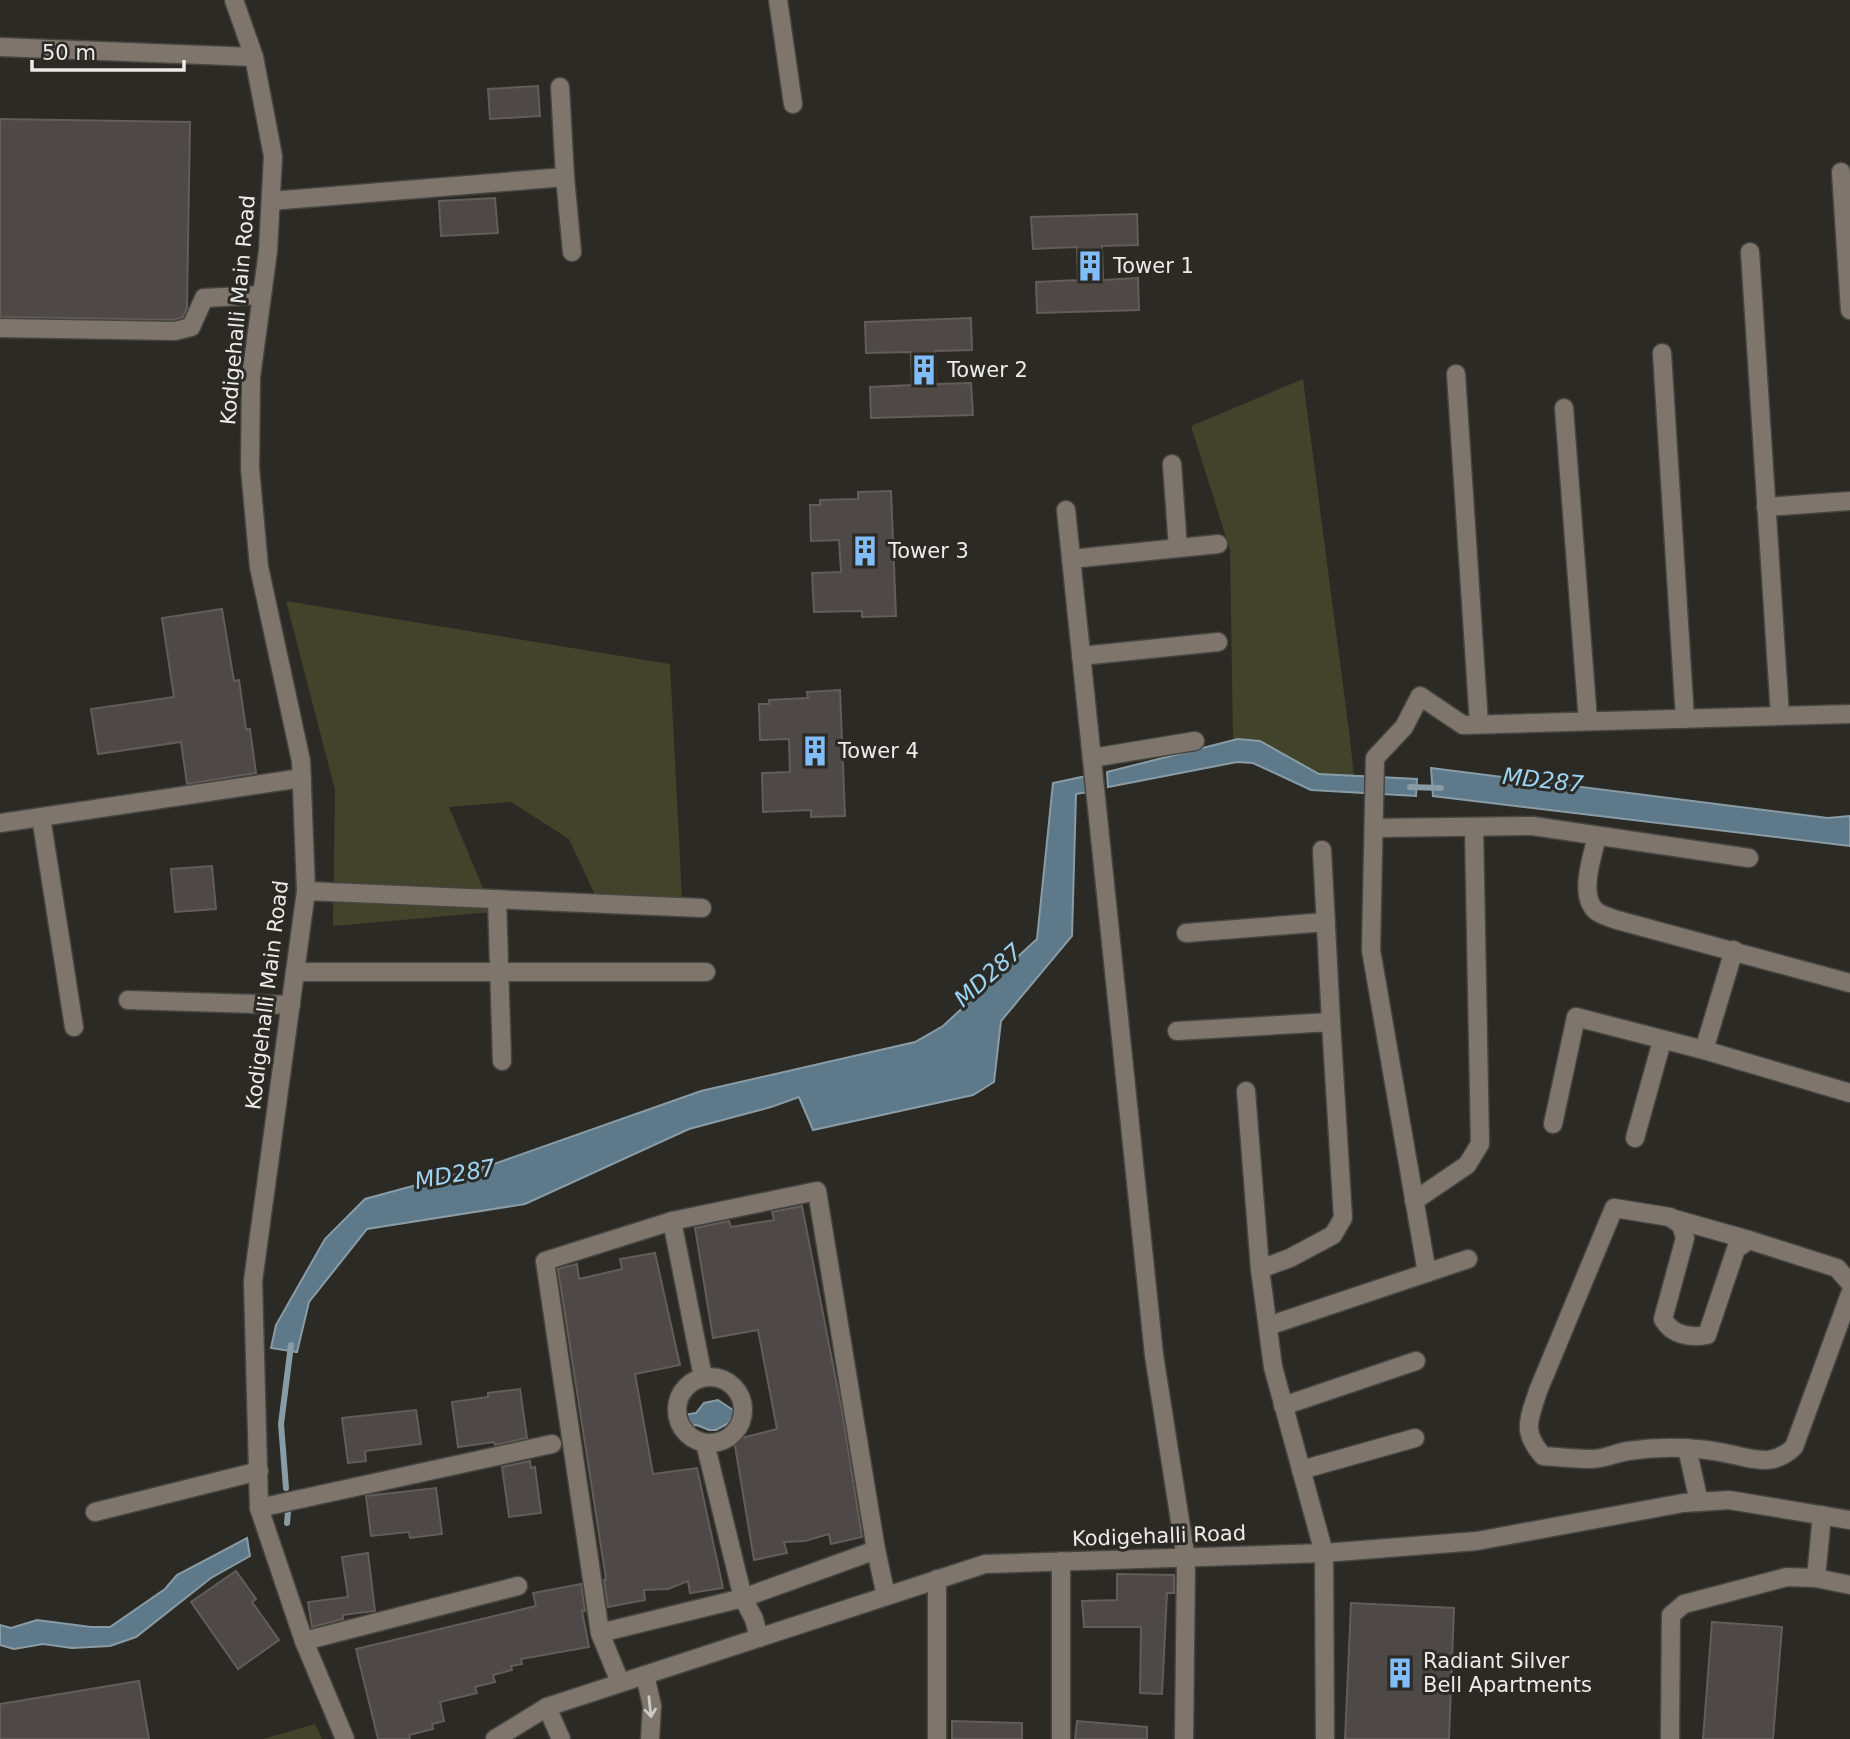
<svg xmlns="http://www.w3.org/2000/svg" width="1850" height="1739" viewBox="0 0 1850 1739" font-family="'DejaVu Sans',sans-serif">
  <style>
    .green { fill: #41432b }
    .water { fill: #5e7a8a; stroke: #899ca6; stroke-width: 2 }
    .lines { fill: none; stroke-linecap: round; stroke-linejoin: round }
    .stream { stroke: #899ca6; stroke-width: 6 }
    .building { fill: #4e4946; stroke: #625d5a; stroke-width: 2 }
    .minor-casing { stroke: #464540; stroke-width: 21 }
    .minor { stroke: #7e766c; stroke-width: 18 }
    .oneway { stroke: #ccc9c4 }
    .labels { text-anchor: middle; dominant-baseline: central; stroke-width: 6; stroke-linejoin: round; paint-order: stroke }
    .poi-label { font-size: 21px; fill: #edece9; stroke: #2b2a25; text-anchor: start }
    .street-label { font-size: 21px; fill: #edece9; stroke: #2b2a25 }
    .water-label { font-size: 23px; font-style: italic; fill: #9cd3f2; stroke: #2b2a25 }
  </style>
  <rect width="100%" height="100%" fill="#2b2a25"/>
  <g class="green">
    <path d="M1303,379L1349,731L1354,776C1343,776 1330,777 1320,775C1291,768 1267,731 1233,740L1230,550L1191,426Z"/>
    <path d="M286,601L670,664L683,917L595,895L569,839L511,802L449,807L493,912L333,926L335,790Z"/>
    <path d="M315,1724L322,1739H263Z"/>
  </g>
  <g class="water">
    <path d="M1238,739L1260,741L1319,774L1417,779L1416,796L1311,790L1253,763L1237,762L1108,787L1107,772Z"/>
    <path d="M1431,768L1828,818L1850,816V846L1433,796Z"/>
    <path d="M1086,776L1088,792L1076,794L1072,936L1001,1021L994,1082L973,1095L813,1130L799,1097L771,1107L689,1129L525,1204L367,1229L309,1302L297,1352L271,1348L276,1325L325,1239L365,1199L494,1164L701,1091L915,1042L943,1026L1037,939L1053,783Z"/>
    <path d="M718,1400L733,1410L734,1415L729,1423L716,1430H709L697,1425L684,1427L683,1415L696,1413L704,1403Z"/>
    <path d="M247,1538L250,1556L211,1578L136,1637L110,1646L72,1648L43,1644L14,1649L0,1645V1625L11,1628L37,1620L91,1627H110L165,1589L177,1575Z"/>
  </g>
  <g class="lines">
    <g class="stream">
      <path d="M1410,787L1441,788"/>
      <path d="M286,1488L281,1424L291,1345"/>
      <path d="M287,1523L288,1512"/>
    </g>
  </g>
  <g class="building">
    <path d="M538,86L540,116L490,119L488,89Z"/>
    <path d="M0,119L190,122L187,308L183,317L174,320L0,317Z"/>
    <path d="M495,198L498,233L441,236L439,201Z"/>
    <path d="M1137,214L1138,245L1102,246L1103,280L1138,278L1139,310L1037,313L1036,282L1078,280L1077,247L1033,249L1031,217Z"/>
    <path d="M971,318L972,350L935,351L936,384L971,383L973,415L871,418L870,387L912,385L911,352L866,353L865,322Z"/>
    <path d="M891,491L896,616L862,617V611L814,612L812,573L841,572L839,540L811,541L810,505H820V500L858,499V492Z"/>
    <path d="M222,609L234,681L239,680L246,729H250L256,773L187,784L181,742L98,754L91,709L174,697L162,618Z"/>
    <path d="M840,690L845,816L811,817V810L763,812L762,773L790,772L789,739L760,740L759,704H769V700L808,698L807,692Z"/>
    <path d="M212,866L216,909L175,912L171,869Z"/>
    <path d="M802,1206L842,1411L862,1537L831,1544L829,1534L805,1541L784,1542L787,1553L754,1560L734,1440L777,1429L758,1330L713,1338L695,1228L729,1221L731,1227L774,1220L772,1212Z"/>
    <path d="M655,1253L680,1365L635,1374L653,1474L697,1468L723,1588L690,1593L688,1581L668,1589L644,1590L645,1600L608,1607L604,1580L606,1579L558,1269L577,1264L579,1279L622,1269L620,1259Z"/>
    <path d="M520,1389L527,1438L495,1445L494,1442L458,1447L452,1402L488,1397V1393Z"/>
    <path d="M416,1410L421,1444L365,1451L366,1461L348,1463L342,1418Z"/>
    <path d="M530,1461L531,1468L535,1467L541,1513L509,1517L502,1467Z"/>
    <path d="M436,1488L442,1534L410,1538L409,1532L371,1536L366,1496Z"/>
    <path d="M368,1553L375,1611L343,1615V1619L312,1627L308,1602L348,1597L342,1557Z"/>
    <path d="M236,1571L256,1599L252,1602L279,1640L238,1669L191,1602Z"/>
    <path d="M1117,1574L1174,1575V1593H1167L1162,1694L1140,1693L1141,1627H1084L1082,1601L1117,1600Z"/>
    <path d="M581,1584L585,1611H582L589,1647L521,1659L522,1664L511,1666L512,1670L493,1675L495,1682L475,1687L477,1693L440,1702L444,1721L432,1724L433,1729L409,1735L410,1739H378L356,1649L536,1606L533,1593Z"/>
    <path d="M1351,1603L1454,1608L1449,1739H1345Z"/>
    <path d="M1712,1622L1782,1627L1773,1739H1703Z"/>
    <path d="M139,1681L149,1739H0V1704Z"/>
    <path d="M952,1721L1022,1723V1739H952Z"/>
    <path d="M1077,1721L1147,1727V1739H1075Z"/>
  </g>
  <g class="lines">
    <g class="minor-casing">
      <g id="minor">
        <path d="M234,0L254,57L273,156L268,251L251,377L250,468L259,567L301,761L306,891L253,1281L259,1508L304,1641L345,1739"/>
        <path d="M778,0L793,104"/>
        <path d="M0,47L254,57"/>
        <path d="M560,87L565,177"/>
        <path d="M1841,172L1850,310"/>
        <path d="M271,201L565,177L572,252"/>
        <path d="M1750,252L1780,716"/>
        <path d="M0,328L175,331L191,327L204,298L262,295"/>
        <path d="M1662,353L1685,719"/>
        <path d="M1456,374L1479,724"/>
        <path d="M1564,408L1588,721"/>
        <path d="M1172,464L1178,548"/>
        <path d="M1766,507L1850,501"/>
        <path d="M1066,510L1154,1355L1186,1559L1184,1739"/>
        <path d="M1071,559L1218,544"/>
        <path d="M1081,656L1218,642"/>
        <path d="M1092,758L1195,741"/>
        <path d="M41,817L74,1027"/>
        <path d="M0,823L302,778"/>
        <path d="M1374,828L1533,826L1749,858"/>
        <path d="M1597,836C1593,855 1578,895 1596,911C1601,915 1611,918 1617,920L1850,983"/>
        <path d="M1322,850L1331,1022"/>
        <path d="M306,891L702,908"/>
        <path d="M497,899L502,1061"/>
        <path d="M1186,933L1326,922"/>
        <path d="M295,972H706"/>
        <path d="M128,1000L291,1005"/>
        <path d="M1177,1031L1331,1022L1343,1218L1333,1235L1290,1258L1260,1269"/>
        <path d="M1704,1050L1734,950"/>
        <path d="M1246,1091L1260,1269L1273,1367L1324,1553L1325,1739"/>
        <path d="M1553,1124L1576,1017L1704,1050L1850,1093"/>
        <path d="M1635,1138L1662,1041"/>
        <path d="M1414,1201L1467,1165L1480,1144L1474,828"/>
        <path d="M1671,1218L1749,1240"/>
        <path d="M672,1221L703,1377"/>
        <path d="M1427,1273L1371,950L1375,758L1404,727L1420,696L1463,725L1850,714"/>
        <path d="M1850,1283L1837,1268L1749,1240L1736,1249L1707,1335C1690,1338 1672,1335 1663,1319L1685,1238L1681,1225L1670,1217L1614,1208L1538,1391C1529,1420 1521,1431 1543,1456C1559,1457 1575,1459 1591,1459C1605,1459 1615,1453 1628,1451C1663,1446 1700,1447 1734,1455C1758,1460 1774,1466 1794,1447L1850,1294"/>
        <path d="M1268,1326L1468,1259"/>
        <circle cx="710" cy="1410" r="33"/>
        <path d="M1283,1406L1416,1361"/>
        <path d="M705,1443L743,1598L754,1619L759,1638"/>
        <path d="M1687,1448L1699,1502"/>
        <path d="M1301,1470L1415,1438"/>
        <path d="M259,1508L552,1444"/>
        <path d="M95,1512L259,1471"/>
        <path d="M1061,1561V1739"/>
        <path d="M1816,1578L1822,1515"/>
        <path d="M600,1633L743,1598L876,1550"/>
        <path d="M304,1641L518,1586"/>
        <path d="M645,1675L652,1706L650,1739"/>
        <path d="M620,1682L600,1633L545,1261L672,1221L817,1191L876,1550L886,1596"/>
        <path d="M547,1707L561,1739"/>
        <path d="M495,1739L547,1707L985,1564L1324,1553L1477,1541L1683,1503L1729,1500L1850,1520"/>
        <path d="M937,1739V1579"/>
        <path d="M1670,1739L1671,1615L1684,1604L1787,1577L1816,1578L1850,1585"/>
      </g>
    </g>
    <use href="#minor" class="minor"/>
  </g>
  <defs><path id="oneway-shaft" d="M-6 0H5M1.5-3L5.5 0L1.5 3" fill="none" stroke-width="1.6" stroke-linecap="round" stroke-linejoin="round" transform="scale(1.75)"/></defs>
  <use class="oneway" href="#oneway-shaft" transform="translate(650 1707) rotate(84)"/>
  <defs>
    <g id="building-bare" transform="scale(2.415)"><path d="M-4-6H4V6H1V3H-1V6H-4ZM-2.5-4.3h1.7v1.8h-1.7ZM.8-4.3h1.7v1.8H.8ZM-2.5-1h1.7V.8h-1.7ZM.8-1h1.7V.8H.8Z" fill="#80bdfa" stroke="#2b2a25" stroke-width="2.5" paint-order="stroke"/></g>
  </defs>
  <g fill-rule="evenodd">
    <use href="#building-bare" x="1090" y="266"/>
    <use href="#building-bare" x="924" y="370"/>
    <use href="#building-bare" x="865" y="551"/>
    <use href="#building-bare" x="815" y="751"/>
    <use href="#building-bare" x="1400" y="1673"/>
  </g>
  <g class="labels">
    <g class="poi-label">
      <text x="1113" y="266">Tower 1</text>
      <text x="947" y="370">Tower 2</text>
      <text x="888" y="551">Tower 3</text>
      <text x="838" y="751">Tower 4</text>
      <text x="1423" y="1661">Radiant Silver<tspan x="1423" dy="24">Bell Apartments</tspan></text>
    </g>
    <g class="street-label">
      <text transform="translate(238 310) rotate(-85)">Kodigehalli Main Road</text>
      <text transform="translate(267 995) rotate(-83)">Kodigehalli Main Road</text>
      <text transform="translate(1159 1536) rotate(-2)">Kodigehalli Road</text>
    </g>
    <g class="water-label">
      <text transform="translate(1543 780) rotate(6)">MD287</text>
      <text transform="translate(988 975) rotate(-42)">MD287</text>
      <text transform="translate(455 1174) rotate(-10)">MD287</text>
    </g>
  </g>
  <path d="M32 60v10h152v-10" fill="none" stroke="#edece9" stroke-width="3.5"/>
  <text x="42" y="60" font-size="21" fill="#edece9" stroke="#2b2a25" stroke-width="5" paint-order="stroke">50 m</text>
</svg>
